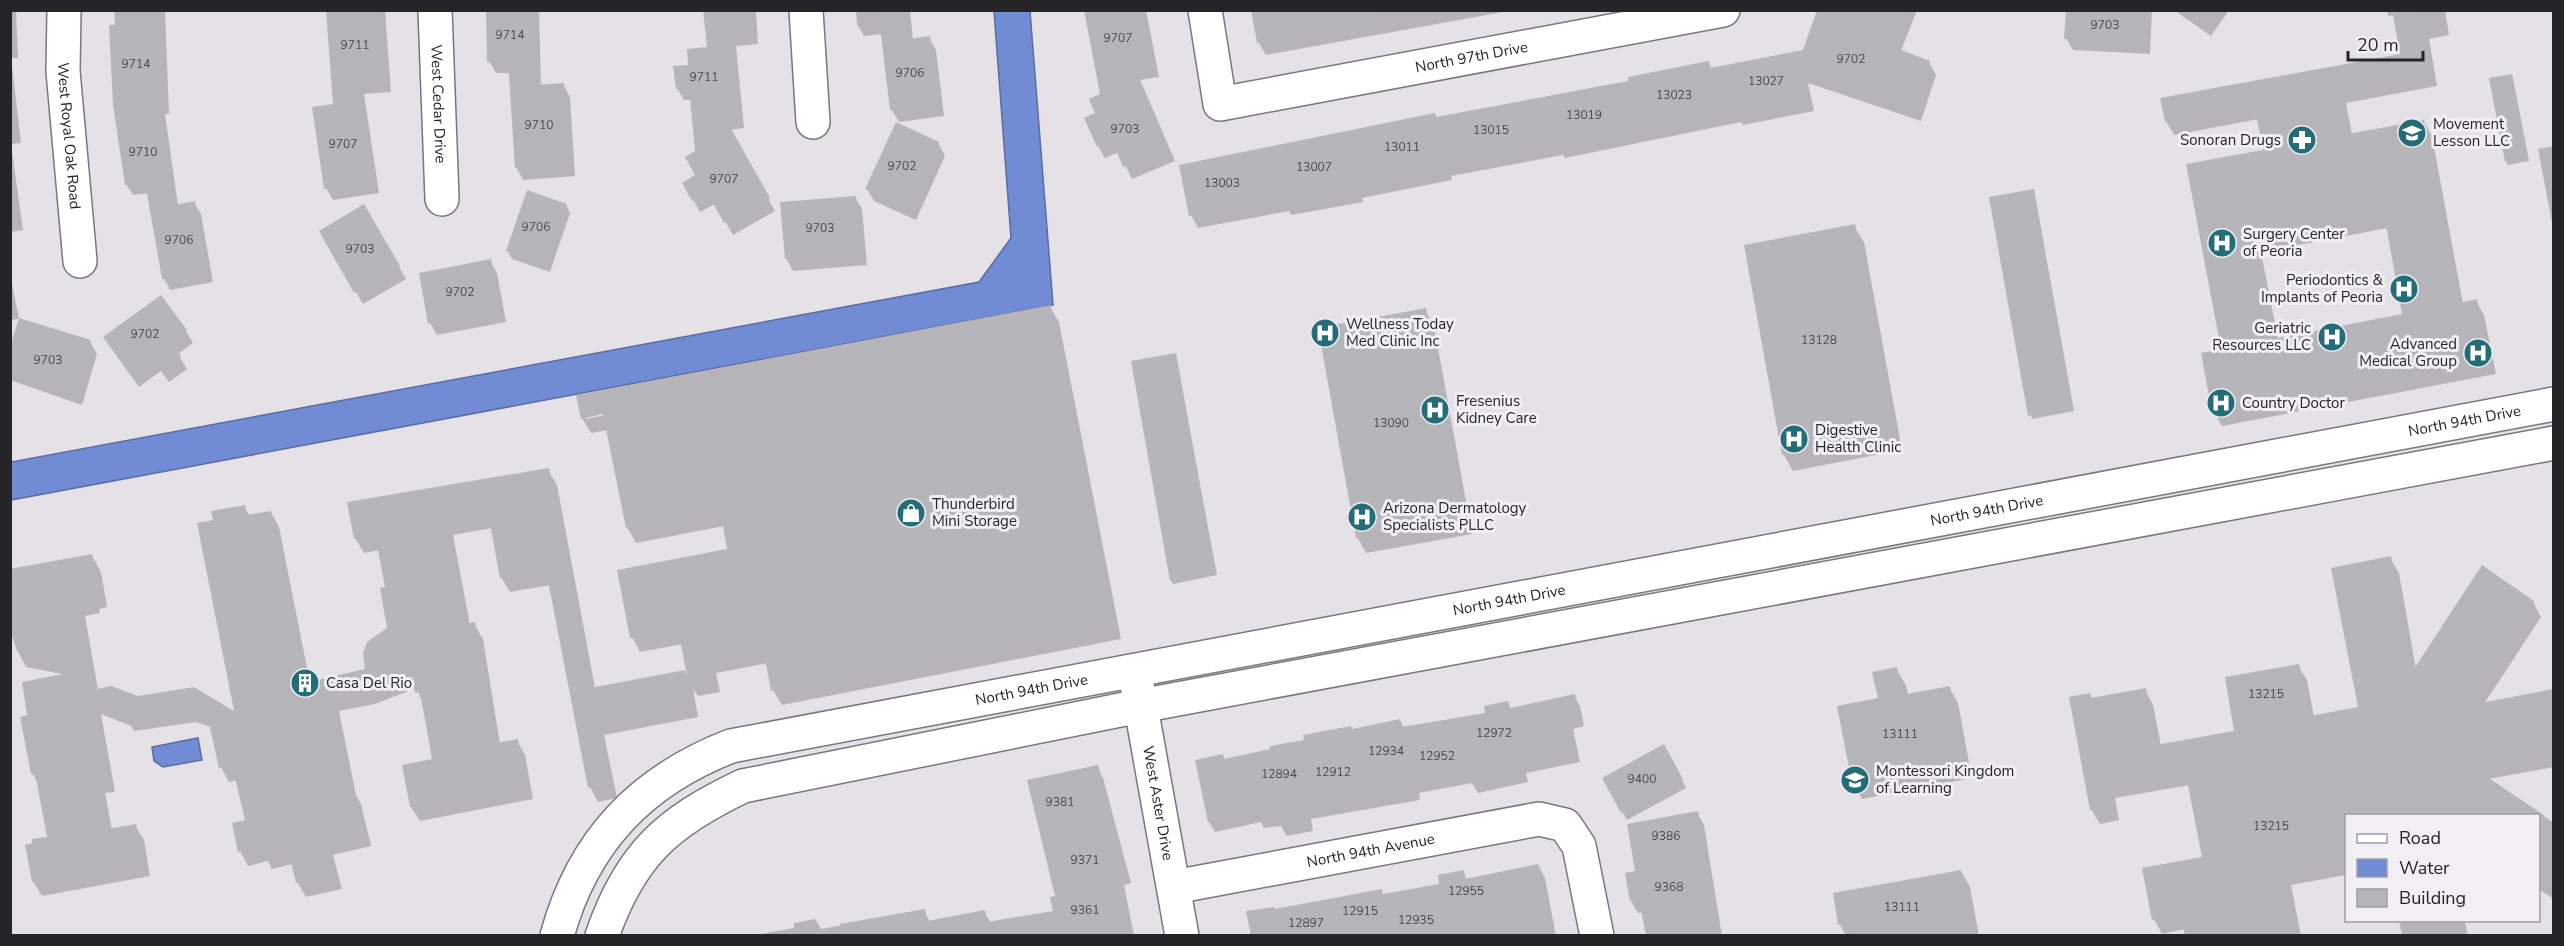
<svg xmlns="http://www.w3.org/2000/svg" width="2564" height="946" viewBox="0 0 2564 946" font-family="'Nunito Sans',sans-serif">
  <style>
    .water { fill: #728bd5; stroke: #5b6ca0; stroke-width: 1.5 }
    .shadow { fill: #0003; fill-rule: evenodd }
    .building { fill: #b6b6ba; fill-rule: evenodd }
    .lines { fill: none; stroke-linecap: round; stroke-linejoin: round }
    .minor-casing { stroke: #79777b; stroke-width: 36 }
    .minor { stroke: #fff; stroke-width: 33 }
    .labels { text-anchor: middle; dominant-baseline: central; stroke-width: 6; stroke-linejoin: round; paint-order: stroke }
    .number-label { font-size: 12px; fill: #49484b }
    .street-label { font-size: 15px; fill: #252426; stroke: #f1eff3 }
    .poi-label { font-size: 15px; fill: #252426; stroke: #f1eff3; text-anchor: start }
  </style>
  <rect width="100%" height="100%" fill="#e4e2e6"/>
  <g class="water">
    <path d="M994,11H1030L1053,305L11,500V462L979,282L1011,238Z"/>
    <path d="M198,738L202,760L163,767L154,761L152,747Z"/>
  </g>
  <g class="shadow">
    <path d="M10,10H16L18,58H11L21,143L11,144L23,230L10,232Z"/>
    <path d="M114,10H165L169,114H165L178,206L194,203L201,214L213,282L170,290L164,279L149,193L133,195L126,184Z"/>
    <path d="M327,10H385L391,92L364,94L379,193L333,200L326,188L334,105Z"/>
    <path d="M487,10H539L541,86L563,84L570,97L575,176L523,180L516,167L510,73H496L489,61Z"/>
    <path d="M705,10H756L758,44L736,46L744,128L730,130L775,211L733,235L715,204L700,212L684,183L698,176L696,152L691,100H684L677,88L690,66L708,48Z"/>
    <path d="M856,10H910L913,40L929,38L936,50L944,116L899,122L892,110L882,34L864,36L857,24Z"/>
    <path d="M1086,10H1146L1159,77L1140,80L1175,161L1132,179L1119,152L1105,158L1098,146L1097,114L1102,95Z"/>
    <path d="M1252,10H1514L1266,55L1259,43Z"/>
    <path d="M1819,10H1917L1901,51L1929,62L1936,75L1921,121L1808,83L1814,111L1743,125L1741,122L1565,158L1563,155L1451,176L1452,180L1362,198L1363,202L1291,215L1289,211L1198,228L1191,215L1436,118L1630,82L1708,62L1712,69L1804,51Z"/>
    <path d="M2067,10H2152L2150,54L2073,50L2066,38Z"/>
    <path d="M2174,10H2229L2211,36Z"/>
    <path d="M2386,10H2445L2449,35L2429,39L2437,86L2346,103L2352,135L2424,122L2432,136L2463,304L2476,301L2484,315L2496,374L2222,426L2214,412L2223,350L2265,151L2259,119L2174,135L2166,121L2162,100L2402,55L2394,15L2389,16ZM2388,228L2404,315L2278,339L2261,252Z"/>
    <path d="M2513,79L2529,161L2508,165L2506,161Z"/>
    <path d="M938,143L945,156L916,220L874,201L867,189Z"/>
    <path d="M2554,146V233L2538,149Z"/>
    <path d="M2034,191L2074,411L2032,419L1991,199Z"/>
    <path d="M855,197L862,209L867,265L793,271L786,258Z"/>
    <path d="M566,205L570,213L550,272L512,259L508,251Z"/>
    <path d="M364,206L406,279L363,304L321,231Z"/>
    <path d="M1854,226L1864,242L1902,450L1793,471L1784,455Z"/>
    <path d="M490,261L497,273L506,322L437,335L430,323Z"/>
    <path d="M10,274L19,319L10,320Z"/>
    <path d="M1050,307L1059,322L1121,639L782,705L773,690L768,663L716,673L720,692L698,696L693,689L698,717L604,735L617,798L598,802L590,787L551,585L510,592L501,577L492,528L453,535L470,625L474,624L483,639L500,744L517,741L525,755L533,799L420,821L411,807L404,766L434,760L423,703L416,688L375,704L339,711L356,795L361,804L371,846L333,855L342,889L306,897L298,883L293,864L272,869L268,861L248,866L240,851L234,824L247,821L237,780L229,782L221,767L211,727L196,722L134,731L131,726L101,714L115,792L105,793L112,830L135,826L144,840L150,876L42,896L33,881L27,846L34,845L33,840L49,838L39,785L32,773L22,718L29,716L24,684L67,675L26,667L17,650L10,631V570L92,556L101,572L107,607L99,609L100,613L85,616L98,690L111,687L138,698L194,688L236,714L198,524L215,521L213,512L244,507L250,516L271,512L279,527L310,683L367,670L364,654L369,643L389,629L381,589L387,588L380,550L364,553L355,538L348,503L548,470L557,485L595,688L685,672L689,679L683,644L640,652L632,637L619,571L729,550L724,526L636,543L627,527L608,430L591,433L582,418L578,396ZM610,411L611,414L586,419V416Z"/>
    <path d="M1425,310L1434,326L1472,534L1366,553L1357,537Z"/>
    <path d="M186,331L193,343L178,354L187,369L169,382L161,371L139,387L105,338Z"/>
    <path d="M90,342L97,354L82,405L10,380V352Z"/>
    <path d="M1175,355L1217,575L1173,584L1171,581Z"/>
    <path d="M2390,558L2399,573L2416,669L2533,602L2541,617L2484,704L2554,690V767L2488,779L2554,823V899L2538,889V816H2346V875L2291,885L2301,936H2186L2185,929L2162,934L2154,919L2204,858L2190,785L2115,798L2119,820L2100,824L2091,809L2090,694L2092,699L2145,690L2153,705L2161,746L2236,732L2298,666L2307,680L2314,717L2360,708Z"/>
    <path d="M1896,669L1906,685L1908,695L1949,687L1958,703L1972,778L1862,799L1853,783L1879,699Z"/>
    <path d="M1574,696L1580,706L1584,726L1573,729L1580,762L1526,773L1528,782L1478,793L1472,783L1419,793L1420,800L1311,819L1313,831L1287,836L1281,826L1264,828L1261,822L1215,832L1209,822L1222,755L1225,760L1400,720L1404,728L1487,714L1507,703L1511,709Z"/>
    <path d="M1664,746L1686,788L1627,820L1604,779Z"/>
    <path d="M1097,766L1103,778L1131,883L1124,885L1134,936H750L794,928V923L815,919L821,929L924,911L930,922L984,912L991,923L1054,912Z"/>
    <path d="M1697,813L1704,825L1722,936H1647L1643,912L1638,913L1631,901L1637,872Z"/>
    <path d="M1538,865L1545,878L1556,936H1246L1253,934L1275,911L1441,885L1463,872L1467,880Z"/>
    <path d="M1961,871L1970,887L1979,936H1846L1840,925Z"/>
    <path d="M2399,920H2465L2468,936H2402Z"/>
  </g>
  <g class="building">
    <path d="M326,10H379L385,80L358,83L373,181L324,189L312,107L333,104Z"/>
    <path d="M486,10H533L535,85L564,83L569,165L515,168L508,61L487,62Z"/>
    <path d="M703,10H750L752,32L730,34L738,117L725,118L770,198L724,223L707,192L692,201L682,183L695,175L685,157L695,151L689,88L676,89L673,66L688,65L687,49L707,47Z"/>
    <path d="M878,10H905L908,39L930,36L938,104L890,110Z"/>
    <path d="M1084,10H1142L1153,65L1135,68L1169,148L1123,167L1112,140L1097,147L1084,118L1095,113L1089,99L1100,94Z"/>
    <path d="M1251,10H1374L1375,20L1257,43Z"/>
    <path d="M1817,10H1905L1891,46L1930,61L1914,109L1802,71L1808,98L1734,112L1733,110L1556,146L1555,142L1445,163V167L1355,185L1356,189L1283,203L1282,198L1189,216L1179,165L1435,113L1436,117L1628,81V77L1709,61L1710,68L1803,50Z"/>
    <path d="M2066,10H2145L2144,42L2064,39Z"/>
    <path d="M2392,10H2419L2430,72L2339,89L2348,134L2424,120L2458,303L2477,299L2489,360L2212,412L2201,353L2221,349L2186,164L2263,150L2254,105L2165,121L2160,98L2400,54ZM2384,214L2402,314L2273,339L2254,238Z"/>
    <path d="M160,22L164,103H159L174,205L195,201L208,271L162,279L145,182L125,185L113,105L109,25Z"/>
    <path d="M2512,74L2528,157L2505,162L2489,78Z"/>
    <path d="M896,122L939,142L909,209L865,189Z"/>
    <path d="M2034,189L2073,408L2028,416L1989,197Z"/>
    <path d="M527,190L567,204L546,265L506,251Z"/>
    <path d="M856,196L861,253L785,259L780,202Z"/>
    <path d="M364,204L400,266L354,293L319,231Z"/>
    <path d="M1855,224L1894,435L1782,455L1744,245Z"/>
    <path d="M491,259L501,310L428,324L419,273Z"/>
    <path d="M161,295L187,330L171,342L181,356L161,371L153,360L131,376L103,337Z"/>
    <path d="M1051,305L1113,624L771,691L763,647L709,657L712,677L688,682L678,628L630,638L617,570L727,549L720,510L626,528L603,414L581,419L576,395Z"/>
    <path d="M1426,308L1464,518L1356,538L1318,328Z"/>
    <path d="M19,318L91,340L75,393L10,373V347Z"/>
    <path d="M1176,353L1216,572L1170,581L1131,361Z"/>
    <path d="M549,468L590,688L685,670L691,703L597,720L610,783L588,788L546,570L500,578L488,513L445,520L465,624L475,622L495,743L518,739L526,785L410,807L402,765L432,759L420,692L415,693L413,679H409L408,673L367,689L332,697L350,790L353,788L364,831L326,840L334,874L296,883L288,849L263,855L260,847L238,852L232,823L245,820L232,765L219,768L207,714L187,707L124,717L123,712L94,701L108,777L98,779L107,829L136,824L143,861L32,882L25,845L32,843V839L47,837L35,773L31,774L20,717L27,715L22,682L89,669L93,690L111,686L138,696L194,687L234,711L197,523L213,520L211,511L245,505L247,515L271,511L305,683L365,669L363,653L367,642L387,628L380,588L385,587L375,535L354,539L347,502Z"/>
    <path d="M92,554L99,592L91,593L92,597L77,600L88,666L17,651L10,615V569Z"/>
    <path d="M2391,556L2412,672L2482,565L2534,601L2465,706L2553,689V751L2471,766L2545,816H2346V859L2284,870L2296,936H2185L2181,914L2152,920L2142,868L2202,857L2185,770L2107,783L2111,806L2090,810L2069,697L2090,693L2091,698L2146,688L2156,745L2234,731L2225,677L2299,664L2310,716L2358,707L2331,568Z"/>
    <path d="M1897,667L1902,695L1950,686L1964,762L1852,783L1837,706L1878,698L1872,672Z"/>
    <path d="M1575,694L1579,716L1568,718L1575,751L1521,763L1523,771L1470,783L1468,773L1414,782L1415,789L1306,809L1308,821L1279,826L1277,815L1257,818L1256,812L1208,822L1195,760L1223,754L1224,759L1270,749V746L1304,740L1303,735L1351,726L1352,729L1400,719L1402,727L1485,713L1484,706L1508,701L1510,708Z"/>
    <path d="M1664,744L1683,779L1621,813L1602,778Z"/>
    <path d="M1098,765L1126,872L1118,874L1131,936H841L840,924L925,909L927,921L985,910L987,922L1053,911L1050,897L1055,896L1027,780Z"/>
    <path d="M1698,811L1718,936H1646L1639,899L1630,901L1625,873L1635,871L1627,824Z"/>
    <path d="M1538,864L1552,936H1251L1246,911L1274,907L1275,909L1382,889L1383,894L1439,884L1438,875L1464,870L1465,879Z"/>
    <path d="M1961,870L1974,936H1861L1859,921L1838,925L1833,893Z"/>
  </g>
  <g class="lines">
    <g class="minor-casing">
      <g id="minor">
        <path id="s1" d="M64,10L63,71L80,261"/>
        <path id="s2" d="M435,10L442,199"/>
        <path d="M806,10L813,122"/>
        <path id="s3" d="M1205,10L1220,104L1723,10"/>
        <path id="s4" d="M1137,685L1182,936"/>
        <path id="s5" d="M1174,887L1539,819L1565,825L1579,846L1597,936"/>
        <path id="s6" d="M557,936C583,841 641,781 731,746L2554,404"/>
        <path d="M602,936C630,855 667,822 743,786L1140,706L2554,443"/>
      </g>
    </g>
    <use href="#minor" class="minor"/>
  </g>
  <defs>
    <g id="school-disc" transform="scale(1.5)"><circle r="9.5" fill="#256c79" stroke="#f1eff3"/><path d="M0-5L7-2L0 1L-7-2ZM-4 1L0 2.5L4 1V4Q0 6-4 4Z" fill="#fff"/></g>
    <g id="pharmacy-disc" transform="scale(1.5)"><circle r="9.5" fill="#256c79" stroke="#f1eff3"/><path d="M-2-6h4v4h4v4h-4v4h-4v-4h-4v-4h4Z" fill="#fff"/></g>
    <g id="hospital-disc" transform="scale(1.5)"><circle r="9.5" fill="#256c79" stroke="#f1eff3"/><path d="M-5-5h3v3.5h4V-5h3V5h-3V1.5h-4V5h-3Z" fill="#fff"/></g>
    <g id="shop-disc" transform="scale(1.5)"><circle r="9.5" fill="#256c79" stroke="#f1eff3"/><path d="M-5-2.5h2.3a2.7 3.5 0 0 1 5.4 0H5L5.5 6h-11ZM-1.5-2.5h3a1.5 2.3 0 0 0-3 0Z" fill="#fff"/></g>
    <g id="building-disc" transform="scale(1.5)"><circle r="9.5" fill="#256c79" stroke="#f1eff3"/><path d="M-4-6H4V6H1V3H-1V6H-4ZM-2.5-4.3h1.7v1.8h-1.7ZM.8-4.3h1.7v1.8H.8ZM-2.5-1h1.7V.8h-1.7ZM.8-1h1.7V.8H.8Z" fill="#fff"/></g>
  </defs>
  <g fill-rule="evenodd">
    <use href="#school-disc" x="2412" y="133"/>
    <use href="#pharmacy-disc" x="2302" y="140"/>
    <use href="#hospital-disc" x="2222" y="243"/>
    <use href="#hospital-disc" x="2404" y="289"/>
    <use href="#hospital-disc" x="1325" y="333"/>
    <use href="#hospital-disc" x="2332" y="337"/>
    <use href="#hospital-disc" x="2478" y="353"/>
    <use href="#hospital-disc" x="2221" y="403"/>
    <use href="#hospital-disc" x="1435" y="410"/>
    <use href="#hospital-disc" x="1794" y="439"/>
    <use href="#shop-disc" x="911" y="513"/>
    <use href="#hospital-disc" x="1362" y="517"/>
    <use href="#building-disc" x="305" y="683"/>
    <use href="#school-disc" x="1855" y="780"/>
  </g>
  <g class="labels">
    <g class="number-label">
      <text x="2105" y="25">9703</text>
      <text x="510" y="35">9714</text>
      <text x="1118" y="38">9707</text>
      <text x="355" y="45">9711</text>
      <text x="1851" y="59">9702</text>
      <text x="136" y="64">9714</text>
      <text x="910" y="73">9706</text>
      <text x="704" y="77">9711</text>
      <text x="1766" y="81">13027</text>
      <text x="1674" y="95">13023</text>
      <text x="1584" y="115">13019</text>
      <text x="539" y="125">9710</text>
      <text x="1125" y="129">9703</text>
      <text x="1491" y="130">13015</text>
      <text x="343" y="144">9707</text>
      <text x="1402" y="147">13011</text>
      <text x="143" y="152">9710</text>
      <text x="902" y="166">9702</text>
      <text x="1314" y="167">13007</text>
      <text x="724" y="179">9707</text>
      <text x="1222" y="183">13003</text>
      <text x="536" y="227">9706</text>
      <text x="820" y="228">9703</text>
      <text x="179" y="240">9706</text>
      <text x="360" y="249">9703</text>
      <text x="460" y="292">9702</text>
      <text x="145" y="334">9702</text>
      <text x="1819" y="340">13128</text>
      <text x="48" y="360">9703</text>
      <text x="1391" y="423">13090</text>
      <text x="2266" y="694">13215</text>
      <text x="1494" y="733">12972</text>
      <text x="1900" y="734">13111</text>
      <text x="1386" y="751">12934</text>
      <text x="1437" y="756">12952</text>
      <text x="1333" y="772">12912</text>
      <text x="1279" y="774">12894</text>
      <text x="1642" y="779">9400</text>
      <text x="1060" y="802">9381</text>
      <text x="2271" y="826">13215</text>
      <text x="1666" y="836">9386</text>
      <text x="1085" y="860">9371</text>
      <text x="1669" y="887">9368</text>
      <text x="1466" y="891">12955</text>
      <text x="1902" y="907">13111</text>
      <text x="1085" y="910">9361</text>
      <text x="1360" y="911">12915</text>
      <text x="1416" y="920">12935</text>
      <text x="1306" y="923">12897</text>
    </g>
    <g class="street-label">
      <text stroke="none"><textPath href="#s3" startOffset="351">North 97th Drive</textPath></text>
      <text stroke="none"><textPath href="#s2" startOffset="94">West Cedar Drive</textPath></text>
      <text stroke="none"><textPath href="#s1" startOffset="126">West Royal Oak Road</textPath></text>
      <text stroke="none"><textPath href="#s6" startOffset="2032">North 94th Drive</textPath></text>
      <text stroke="none"><textPath href="#s6" startOffset="1546">North 94th Drive</textPath></text>
      <text stroke="none"><textPath href="#s6" startOffset="1060">North 94th Drive</textPath></text>
      <text stroke="none"><textPath href="#s6" startOffset="574">North 94th Drive</textPath></text>
      <text stroke="none"><textPath href="#s4" startOffset="120">West Aster Drive</textPath></text>
      <text stroke="none"><textPath href="#s5" startOffset="200">North 94th Avenue</textPath></text>
    </g>
    <g class="poi-label">
      <text x="2433" y="124">Movement<tspan x="2433" dy="17">Lesson LLC</tspan></text>
      <text x="2281" y="140" text-anchor="end">Sonoran Drugs</text>
      <text x="2243" y="234">Surgery Center<tspan x="2243" dy="17">of Peoria</tspan></text>
      <text x="2383" y="280" text-anchor="end">Periodontics &amp;<tspan x="2383" dy="17">Implants of Peoria</tspan></text>
      <text x="1346" y="324">Wellness Today<tspan x="1346" dy="17">Med Clinic Inc</tspan></text>
      <text x="2311" y="328" text-anchor="end">Geriatric<tspan x="2311" dy="17">Resources LLC</tspan></text>
      <text x="2457" y="344" text-anchor="end">Advanced<tspan x="2457" dy="17">Medical Group</tspan></text>
      <text x="1456" y="401">Fresenius<tspan x="1456" dy="17">Kidney Care</tspan></text>
      <text x="2242" y="403">Country Doctor</text>
      <text x="1815" y="430">Digestive<tspan x="1815" dy="17">Health Clinic</tspan></text>
      <text x="932" y="504">Thunderbird<tspan x="932" dy="17">Mini Storage</tspan></text>
      <text x="1383" y="508">Arizona Dermatology<tspan x="1383" dy="17">Specialists PLLC</tspan></text>
      <text x="326" y="683">Casa Del Rio</text>
      <text x="1876" y="771">Montessori Kingdom<tspan x="1876" dy="17">of Learning</tspan></text>
    </g>
  </g>
  <rect width="2564" height="946" fill="none" stroke="#252426" stroke-width="24"/>
  <rect x="2345" y="814" width="195" height="108" fill="#f1eff3" stroke="#9f9ea1" stroke-width="1.5"/>
  <rect x="2357" y="834" width="30" height="9" fill="#ffffff" stroke="#9f9ea1" stroke-width="1.5"/>
  <text x="2399" y="844" font-size="18" fill="#252426">Road</text>
  <rect x="2357" y="859" width="30" height="18" fill="#728bd5" stroke="#9f9ea1" stroke-width="1.5"/>
  <text x="2399" y="874" font-size="18" fill="#252426">Water</text>
  <rect x="2357" y="889" width="30" height="18" fill="#b6b6ba" stroke="#9f9ea1" stroke-width="1.5"/>
  <text x="2399" y="904" font-size="18" fill="#252426">Building</text>
  <path d="M2348 51v9h75v-9" fill="none" stroke="#252426" stroke-width="3"/>
  <text x="2357" y="51" font-size="18" fill="#252426" stroke="#f1eff3" stroke-width="4.5" paint-order="stroke">20 m</text>
</svg>
